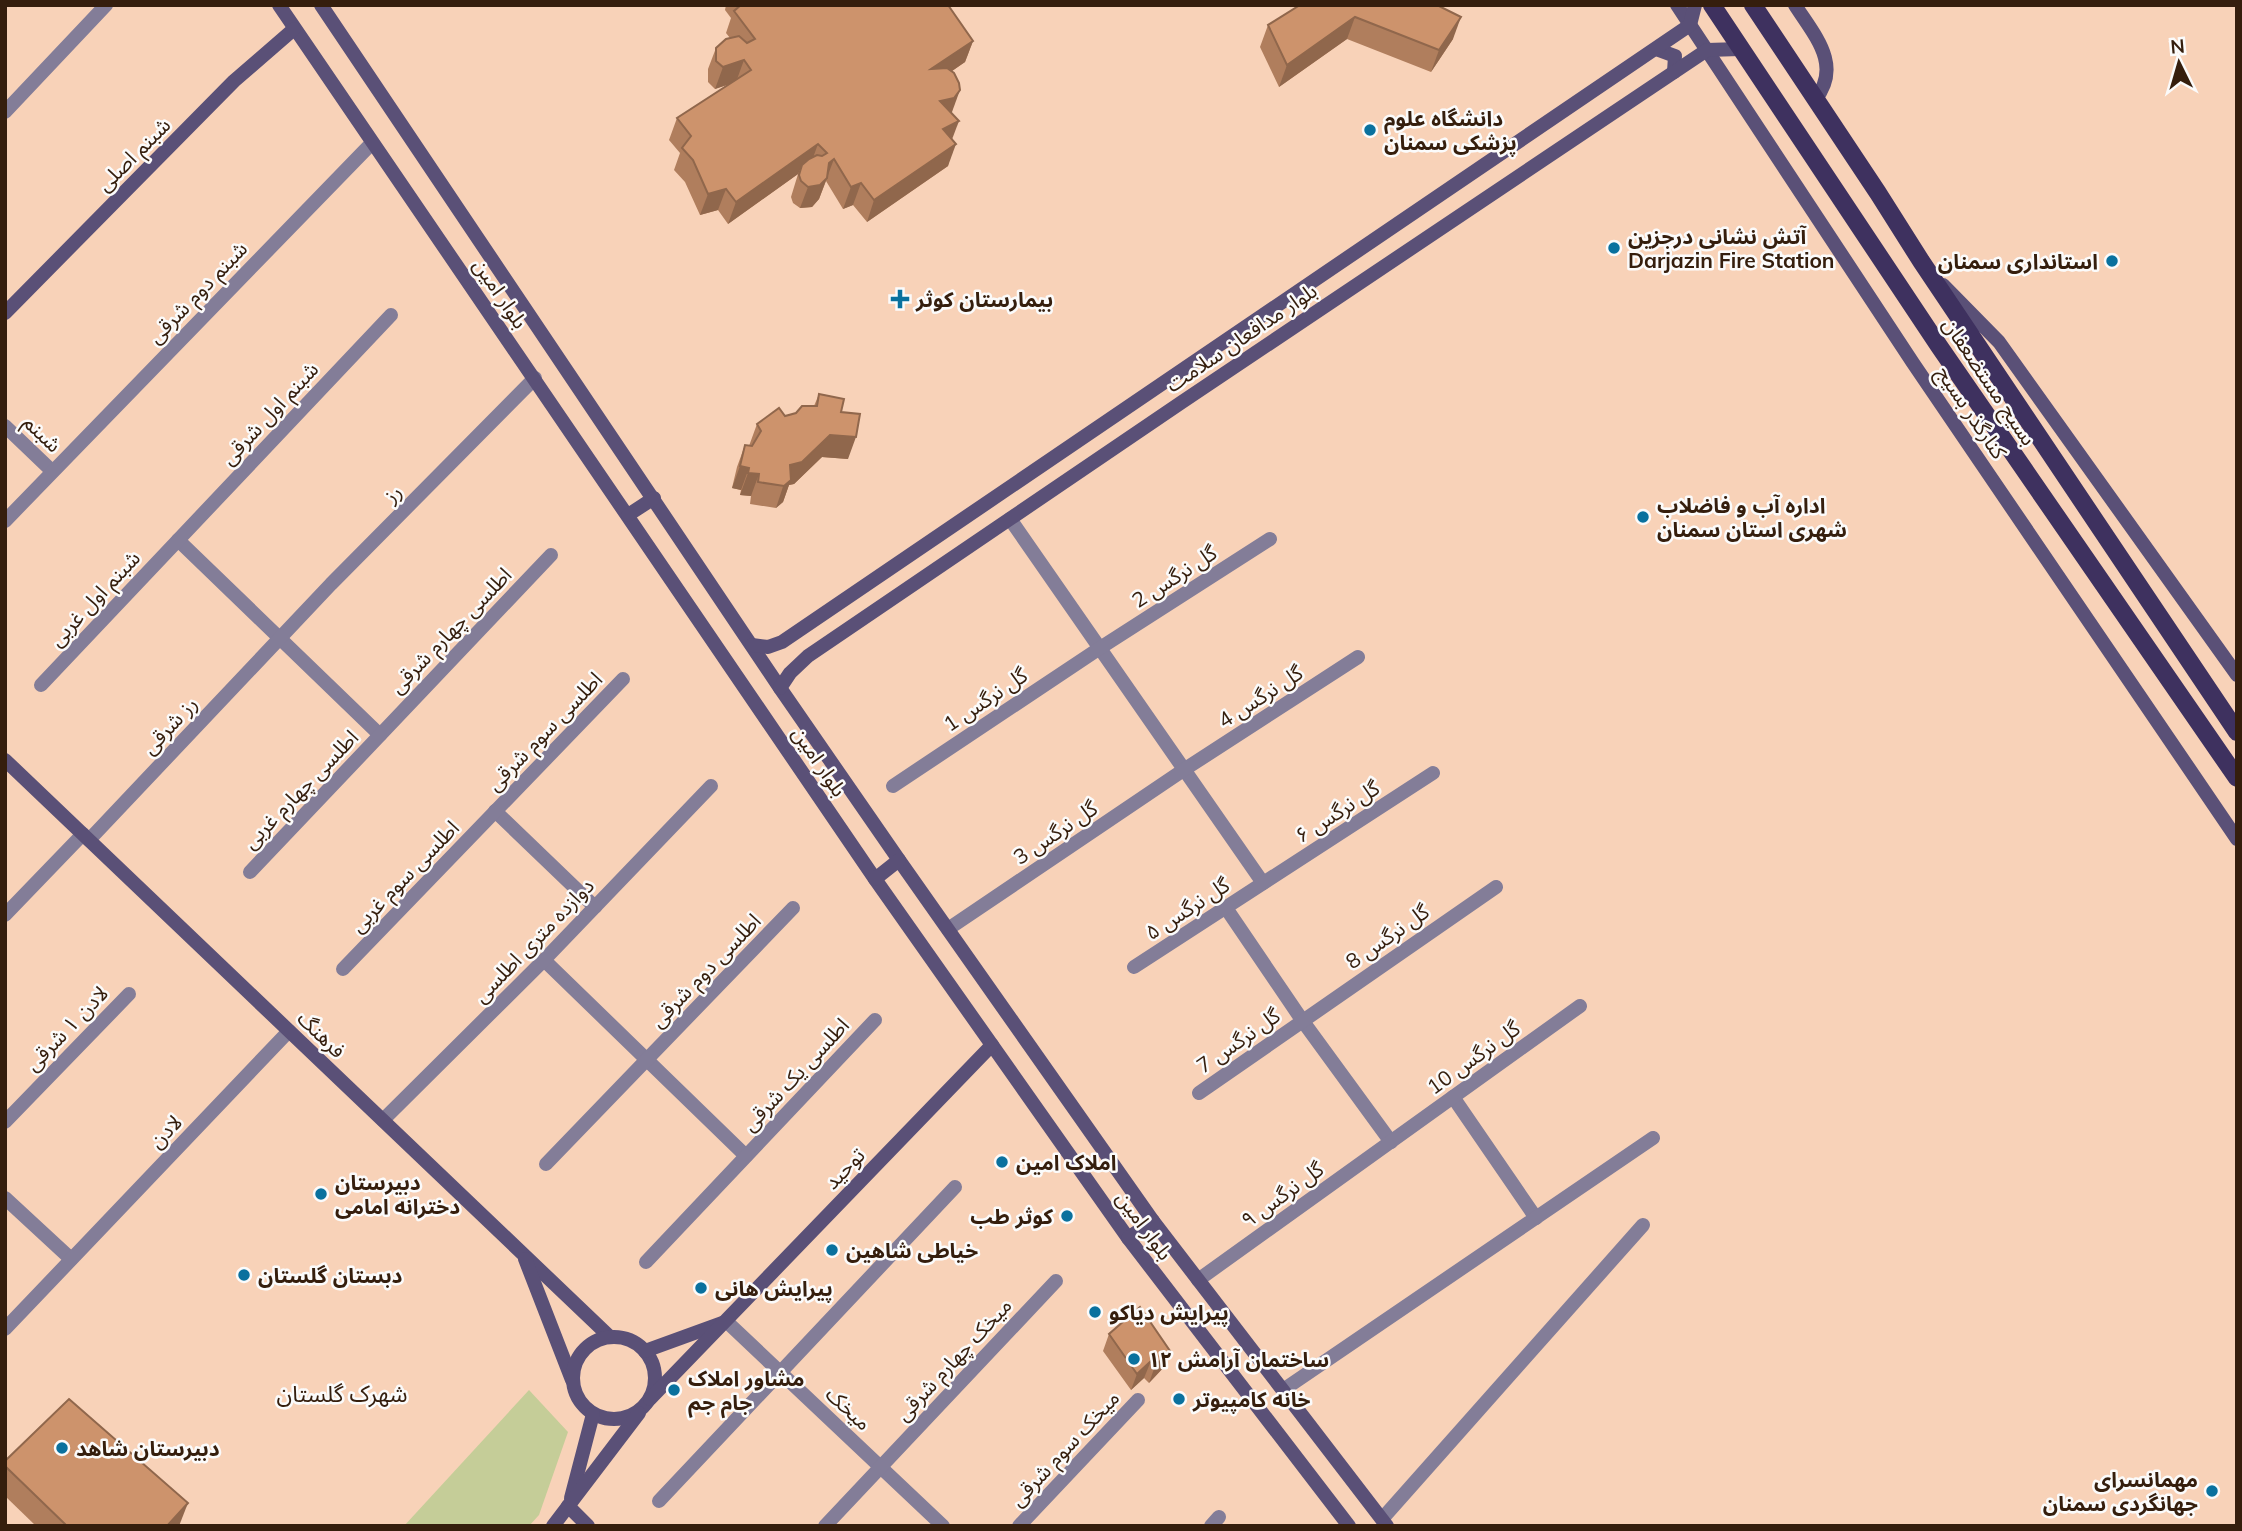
<svg xmlns="http://www.w3.org/2000/svg" width="2242" height="1531" viewBox="0 0 2242 1531" font-family="Mulish,'Noto Sans Arabic',sans-serif">
  <style>
    .green { fill: #c5cd98 }
    .lines { fill: none; stroke-linecap: round; stroke-linejoin: round }
    .street { stroke: #837d98; stroke-width: 14 }
    .secondary { stroke: #5a5077; stroke-width: 14 }
    .primary { stroke: #3e315f; stroke-width: 18 }
    .wall { fill: #b07e5d }
    .shaded-wall { fill: #90674c }
    .building { fill: #cd936c; stroke: #90674c; stroke-width: 2 }
    .poi-dot { fill: #0a719e; stroke: #fbfbfb; stroke-width: 2.5 }
    .labels { text-anchor: middle; dominant-baseline: central; stroke-width: 5; stroke-linejoin: round; paint-order: stroke }
    .poi-label { font-size: 21px; font-weight: bold; fill: #351e0d; stroke: #fbfbfb; text-anchor: start }
    .street-label { font-size: 21px; fill: #351e0d; stroke: #fbfbfb }
    .neighbourhood-label { font-size: 23px; fill: #351e0d; stroke: #fbfbfb }
  </style>
  <rect width="100%" height="100%" fill="#f8d2b8"/>
  <path class="green" d="M529,1390L568,1432L539,1515L529,1526H404Z"/>
  <g class="lines">
    <g class="street">
      <path d="M5,112L106,5"/>
      <path d="M5,426L52,471"/>
      <path d="M1010,519L1263,883"/>
      <path d="M5,521L372,143"/>
      <path d="M178,540L380,735"/>
      <path d="M41,685L391,315"/>
      <path d="M893,786L1100,648L1270,539"/>
      <path d="M495,811L595,907"/>
      <path d="M89,840L331,584L535,378"/>
      <path d="M250,872L551,555"/>
      <path d="M1226,908L1302,1020L1391,1142"/>
      <path d="M5,915L83,834"/>
      <path d="M948,929L1185,769L1358,657"/>
      <path d="M544,960L746,1156"/>
      <path d="M1134,967L1433,773"/>
      <path d="M343,969L623,679"/>
      <path d="M1199,1093L1496,887"/>
      <path d="M1453,1097L1536,1218"/>
      <path d="M383,1120L544,960L711,786"/>
      <path d="M5,1122L129,994"/>
      <path d="M546,1164L793,908"/>
      <path d="M5,1198L71,1259"/>
      <path d="M646,1262L875,1020"/>
      <path d="M1198,1280L1580,1006"/>
      <path d="M726,1321L943,1526"/>
      <path d="M5,1329L289,1031"/>
      <path d="M1283,1390L1653,1138"/>
      <path d="M659,1501L955,1187"/>
      <path d="M1382,1519L1643,1225"/>
      <path d="M825,1526L1056,1281"/>
      <path d="M1019,1526L1138,1400"/>
      <path d="M1211,1526L1219,1517"/>
    </g>
    <g class="secondary">
      <path d="M279,5L875,879L1128,1238L1349,1526"/>
      <path d="M321,5L780,688L899,860L1153,1221L1387,1526"/>
      <path d="M1677,5L1913,363L2237,839"/>
      <path d="M1795,5C1814,35 1843,65 1815,100"/>
      <path d="M1656,49L1675,56L1674,72"/>
      <path d="M1943,285L1999,342L2237,675"/>
      <path d="M5,313L234,81L294,29"/>
      <path d="M628,515L654,498"/>
      <path d="M752,645L768,647L782,642L1690,25L1695,5"/>
      <path d="M780,688L790,673L808,656L1182,402L1707,50L1740,49"/>
      <path d="M5,760L610,1337"/>
      <path d="M875,879L899,860"/>
      <path d="M1128,1238L1153,1221"/>
      <path d="M525,1259L572,1380"/>
      <circle cx="614" cy="1378" r="41"/>
      <path d="M645,1351L722,1323"/>
      <path d="M650,1399L992,1045"/>
      <path d="M571,1498L593,1414"/>
      <path d="M568,1506L588,1526"/>
      <path d="M553,1526L639,1413"/>
    </g>
    <g class="primary">
      <path d="M1712,5L1939,346L2237,778"/>
      <path d="M1753,5L1878,193L1921,261L2237,732"/>
    </g>
  </g>
  <g class="wall">
    <path d="M726,5H948L973,41L965,62L952,71V139L948,166L867,222L853,205L843,209L826,181L819,199L812,207L800,208L793,203L791,197L798,174L728,224L718,210L700,215L685,182L674,170L680,153L669,140L677,118L729,84L715,89L708,82V69L716,48L730,38L726,33L731,18L725,10Z"/>
    <path d="M1300,5L1453,39L1431,72L1347,39L1279,87L1260,47L1268,25Z"/>
    <path d="M819,394L841,412L848,459L822,457L794,484L789,485L783,502L776,508L750,504L751,496L740,495L741,490L732,488L737,467L745,445L749,446L757,424L796,413L814,406Z"/>
    <path d="M1109,1334L1170,1351L1164,1367L1149,1383L1144,1378L1131,1390L1103,1351Z"/>
    <path d="M5,1461L180,1525L179,1526H36L5,1496Z"/>
  </g>
  <g class="shaded-wall">
    <path d="M1355,17L1347,39L1279,87L1287,65Z"/>
    <path d="M1461,17L1453,39L1431,72L1439,50Z"/>
    <path d="M973,41L965,62L923,91L931,69Z"/>
    <path d="M744,60L736,82L715,89L723,67Z"/>
    <path d="M960,90L952,112L946,120L940,101Z"/>
    <path d="M959,121L951,142L943,129Z"/>
    <path d="M818,144L810,166L802,165L798,174L728,224L736,202Z"/>
    <path d="M956,144L948,166L867,222L874,200Z"/>
    <path d="M834,159L819,199L812,207L800,208L808,187L829,163Z"/>
    <path d="M861,183L853,205L843,209L851,187Z"/>
    <path d="M726,189L718,210L700,215L708,194Z"/>
    <path d="M830,435L856,437L848,459L822,457L794,484L789,485L783,502L776,508L790,465Z"/>
    <path d="M740,466L749,468L741,490L732,488Z"/>
    <path d="M748,473L759,474L751,496L740,495Z"/>
    <path d="M1170,1351L1164,1367L1149,1383L1155,1366Z"/>
    <path d="M1151,1361L1144,1378L1131,1390L1137,1374Z"/>
    <path d="M188,1503L179,1526H167Z"/>
  </g>
  <g class="building">
    <path d="M741,5H948L973,41L931,69L947,68L954,73L959,83L960,90L954,98L940,101L959,121L943,129L956,144L874,200L861,183L851,187L834,159L829,163L827,178L820,185L808,187L801,181L799,175L802,165L809,159L817,155L822,156L827,153L818,144L736,202L726,189L708,194L693,160L682,148L691,136L677,118L751,70L744,60L723,67L716,61V48L726,39L739,36L747,43L755,39L734,11Z"/>
    <path d="M1300,5H1437L1461,17L1439,50L1355,17L1287,65L1268,25Z"/>
    <path d="M819,394L844,399L841,412L860,414L856,437L830,435L802,462L790,465L791,480L784,486L758,482L759,474L748,473L749,468L740,466L745,445L752,446L761,431L757,424L779,408L785,416L796,413L802,406H817Z"/>
    <path d="M1140,1307L1170,1351L1155,1366L1151,1361L1137,1374L1109,1334Z"/>
    <path d="M69,1399L188,1503L167,1526H67L5,1466V1461Z"/>
  </g>
  <g class="poi-dot">
    <circle cx="1370" cy="130" r="7"/>
    <circle cx="1614" cy="248" r="7"/>
    <circle cx="2112" cy="261" r="7"/>
    <path d="M896.5 288.5h7v7h7v7h-7v7h-7v-7h-7v-7h7z"/>
    <circle cx="1643" cy="517" r="7"/>
    <circle cx="1002" cy="1162" r="7"/>
    <circle cx="321" cy="1194" r="7"/>
    <circle cx="1067" cy="1216" r="7"/>
    <circle cx="832" cy="1250" r="7"/>
    <circle cx="244" cy="1275" r="7"/>
    <circle cx="701" cy="1288" r="7"/>
    <circle cx="1095" cy="1312" r="7"/>
    <circle cx="1134" cy="1359" r="7"/>
    <circle cx="674" cy="1390" r="7"/>
    <circle cx="1179" cy="1399" r="7"/>
    <circle cx="62" cy="1448" r="7"/>
    <circle cx="2212" cy="1491" r="7"/>
  </g>
  <g class="labels">
    <g class="poi-label">
      <text x="1384" y="118">دانشگاه علوم<tspan x="1384" dy="24">پزشکی سمنان</tspan></text>
      <text x="1628" y="236">آتش نشانی درجزین<tspan x="1628" dy="24">Darjazin Fire Station</tspan></text>
      <text x="2098" y="261" text-anchor="end">استانداری سمنان</text>
      <text x="916" y="299">بیمارستان کوثر</text>
      <text x="1657" y="505">اداره آب و فاضلاب<tspan x="1657" dy="24">شهری استان سمنان</tspan></text>
      <text x="1016" y="1162">املاک امین</text>
      <text x="335" y="1182">دبیرستان<tspan x="335" dy="24">دخترانه امامی</tspan></text>
      <text x="1053" y="1216" text-anchor="end">کوثر طب</text>
      <text x="846" y="1250">خیاطی شاهین</text>
      <text x="258" y="1275">دبستان گلستان</text>
      <text x="715" y="1288">پیرایش هانی</text>
      <text x="1109" y="1312">پیرایش دیاکو</text>
      <text x="1148" y="1359">ساختمان آرامش ۱۲</text>
      <text x="688" y="1378">مشاور املاک<tspan x="688" dy="24">جام جم</tspan></text>
      <text x="1193" y="1399">خانه کامپیوتر</text>
      <text x="76" y="1448">دبیرستان شاهد</text>
      <text x="2198" y="1479" text-anchor="end">مهمانسرای<tspan x="2198" dy="24">جهانگردی سمنان</tspan></text>
    </g>
    <g class="street-label">
      <text transform="translate(133 154) rotate(-45)">شبنم اصلی</text>
      <text transform="translate(197 292) rotate(-46)">شبنم دوم شرقی</text>
      <text transform="translate(501 293) rotate(56)">بلوار امین</text>
      <text transform="translate(1241 337) rotate(-34)">بلوار مدافعان سلامت</text>
      <text transform="translate(1990 381) rotate(56)">بسیج مستضعفان</text>
      <text transform="translate(1972 412) rotate(56)">کنارگذر بسیج</text>
      <text transform="translate(269 413) rotate(-47)">شبنم اول شرقی</text>
      <text transform="translate(43 433) rotate(44)">شبنم</text>
      <text transform="translate(392 493) rotate(-45)">رز</text>
      <text transform="translate(1174 576) rotate(-33)">گل نرگس 2</text>
      <text transform="translate(94 598) rotate(-47)">شبنم اول غربی</text>
      <text transform="translate(450 630) rotate(-46)">اطلسی چهارم شرقی</text>
      <text transform="translate(1260 696) rotate(-33)">گل نرگس 4</text>
      <text transform="translate(985 699) rotate(-34)">گل نرگس 1</text>
      <text transform="translate(169 725) rotate(-47)">رز شرقی</text>
      <text transform="translate(544 731) rotate(-46)">اطلسی سوم شرقی</text>
      <text transform="translate(820 761) rotate(56)">بلوار امین</text>
      <text transform="translate(300 789) rotate(-46)">اطلسی چهارم غربی</text>
      <text transform="translate(1337 811) rotate(-33)">گل نرگس ۶</text>
      <text transform="translate(1055 832) rotate(-34)">گل نرگس 3</text>
      <text transform="translate(404 876) rotate(-46)">اطلسی سوم غربی</text>
      <text transform="translate(1187 908) rotate(-33)">گل نرگس ۵</text>
      <text transform="translate(1387 936) rotate(-35)">گل نرگس 8</text>
      <text transform="translate(533 940) rotate(-46)">دوازده متری اطلسی</text>
      <text transform="translate(705 970) rotate(-46)">اطلسی دوم شرقی</text>
      <text transform="translate(66 1028) rotate(-46)">لادن ۱ شرقی</text>
      <text transform="translate(322 1034) rotate(44)">فرهنگ</text>
      <text transform="translate(1238 1040) rotate(-35)">گل نرگس 7</text>
      <text transform="translate(1473 1057) rotate(-36)">گل نرگس 10</text>
      <text transform="translate(795 1074) rotate(-47)">اطلسی یک شرقی</text>
      <text transform="translate(165 1131) rotate(-46)">لادن</text>
      <text transform="translate(844 1168) rotate(-46)">توحید</text>
      <text transform="translate(1282 1194) rotate(-36)">گل نرگس ۹</text>
      <text transform="translate(1145 1225) rotate(54)">بلوار امین</text>
      <text transform="translate(953 1359) rotate(-47)">میخک چهارم شرقی</text>
      <text transform="translate(849 1408) rotate(43)">میخک</text>
      <text transform="translate(1064 1448) rotate(-47)">میخک سوم شرقی</text>
    </g>
    <g class="neighbourhood-label">
      <text x="342" y="1393">شهرک گلستان</text>
    </g>
  </g>
  <rect width="2242" height="1531" fill="none" stroke="#351e0d" stroke-width="14"/>
  <g transform="translate(2179 63) rotate(355)" stroke="#fbfbfb" stroke-width="5" paint-order="stroke">
  <path d="M0-5L12 26L0 18L-12 26Z" fill="#351e0d"/>
  <text y="-10" font-size="19" font-weight="bold" text-anchor="middle" fill="#351e0d">N</text>
  </g>
</svg>
